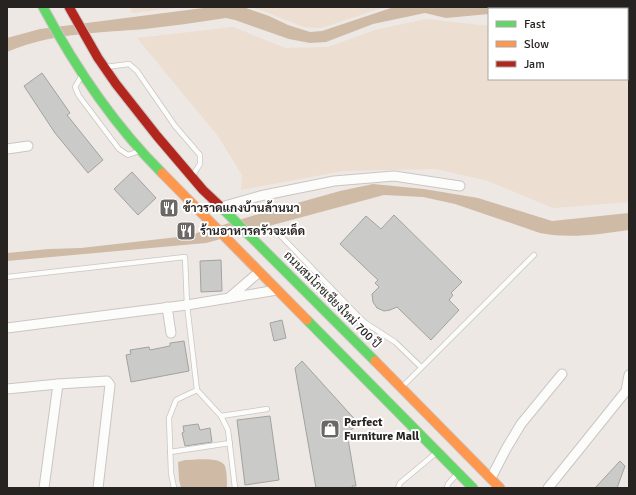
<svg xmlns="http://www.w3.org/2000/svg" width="636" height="495" viewBox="0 0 636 495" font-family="Signika,Sarabun,sans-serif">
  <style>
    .green { fill: #ecded0 }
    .water { fill: #cfbaa5 }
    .building { fill: #cacac8; stroke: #a2a2a0 }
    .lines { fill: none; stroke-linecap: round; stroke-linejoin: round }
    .lane-casing { stroke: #cac6c3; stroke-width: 6 }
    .street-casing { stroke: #cac6c3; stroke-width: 11 }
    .fast-casing { stroke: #cac6c3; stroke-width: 11 }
    .slow-casing { stroke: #cac6c3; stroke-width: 11 }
    .jam-casing { stroke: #cac6c3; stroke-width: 11 }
    .lane { stroke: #fcfcfb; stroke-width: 4.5 }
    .street { stroke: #fcfcfb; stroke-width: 9 }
    .fast { stroke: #63d668; stroke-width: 9 }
    .slow { stroke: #ff974d; stroke-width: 9 }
    .jam { stroke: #b3261e; stroke-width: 9 }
    .labels { text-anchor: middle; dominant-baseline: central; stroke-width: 4; stroke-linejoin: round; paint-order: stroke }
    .poi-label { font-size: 12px; font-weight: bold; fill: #262320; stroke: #fff; text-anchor: start }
    .street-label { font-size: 12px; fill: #262320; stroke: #fff }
  </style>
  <rect width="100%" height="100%" fill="#ede8e4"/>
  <g class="green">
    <path d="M130,7H186L132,13Z"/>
    <path d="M249,7H384L321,28L304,27L258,9Z"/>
    <path d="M426,19L489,26V79H627V27H629V202L553,208L488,181L436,169L343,171L241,190L242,175L218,136L137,38L233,27L285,48L328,47L375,30Z"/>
  </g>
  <g class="water">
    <path d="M211,7H243L269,16L288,25L310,32L322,31L394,7H553L544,9H489V14L446,18L425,13L373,24L326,42L310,43L289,39L235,20L226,18C199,22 172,26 145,29C98,33 50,33 7,52V38L40,29Z"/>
    <path d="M373,184L424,189L478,198L552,221L629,213V230C600,234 570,239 540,233L455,204L423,197L384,195L206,243L7,261V253L49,249L81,248L187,236L265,212L340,191Z"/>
    <path d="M185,460C194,460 221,456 225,466C227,472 227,481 227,488H181L179,480L178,462Z"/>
  </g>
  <g class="building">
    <path d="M42,73L70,113L67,115L103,160L88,173L55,133L24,86Z"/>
    <path d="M132,172L156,198L138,215L114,189Z"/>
    <path d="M394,215L462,282L451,293L453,295L449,300L459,310L431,340L397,307L390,310L384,311L377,308L373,302L372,294L379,287L375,283L378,280L340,244L366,216L381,229Z"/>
    <path d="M221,260L222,291L201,292L200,261Z"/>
    <path d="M282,320L286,338L274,341L270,323Z"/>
    <path d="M184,341L189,371L131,382L126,355L131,354L130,350L149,347L150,350L170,346V343Z"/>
    <path d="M302,361L359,424L347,433L356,486H352L353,488H316L295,368Z"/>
    <path d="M270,416L279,480L245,485L237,420Z"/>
    <path d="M198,424L200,430L210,428L212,442L185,446L182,433L184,432L183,426Z"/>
    <path d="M620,461L625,466L617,488H595Z"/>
  </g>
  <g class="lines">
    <g class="lane-casing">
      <g id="lane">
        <path d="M106,67L129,64L137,71L175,126L200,155V164L193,175"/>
        <path d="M81,77L75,87L79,96L119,149L128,155L139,151"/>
        <path d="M278,233L360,318L367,324L395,342L421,367"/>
        <path d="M7,277L185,257L187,305L197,390L221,416L228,430L235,488"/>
        <path d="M403,386L534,255"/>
        <path d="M221,416L267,409"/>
        <path d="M170,452L230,443"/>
        <path d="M174,488L171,473L169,418L176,400L197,390"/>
        <path d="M398,488L400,483L436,453"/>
        <path d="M447,488L448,484L457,474"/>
      </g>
    </g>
    <g class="street-casing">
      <g id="street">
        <path d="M7,149L28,146"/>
        <path d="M221,207L260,196L334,181L394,176L460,186"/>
        <path d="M229,298L259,272"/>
        <path d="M167,307L171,333"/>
        <path d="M7,328L187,305L277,290"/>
        <path d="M7,389L58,384L107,381L110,385L98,488"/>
        <path d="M491,478L506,449L521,424L562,374"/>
        <path d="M44,488L58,384"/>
        <path d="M548,488L626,391L629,375"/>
      </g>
    </g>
    <g class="fast-casing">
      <g id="fast">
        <path d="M43,7C75,67 114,125 162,173"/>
        <path d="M221,207L375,361"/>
        <path d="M307,320L473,488"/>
      </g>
    </g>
    <g class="slow-casing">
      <g id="slow">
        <path d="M162,173L307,320"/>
        <path d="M375,361L500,488"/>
      </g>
    </g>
    <g class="jam-casing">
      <path id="jam" d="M69,7L98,58L116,84L157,136L203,190L221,207"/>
    </g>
    <use href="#lane" class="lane"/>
    <use href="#street" class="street"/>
    <use href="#fast" class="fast"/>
    <use href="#slow" class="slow"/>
    <use href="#jam" class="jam"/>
  </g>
  <defs>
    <g id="restaurant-square" transform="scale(1)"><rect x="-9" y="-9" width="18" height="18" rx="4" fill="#6c6865" stroke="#fff"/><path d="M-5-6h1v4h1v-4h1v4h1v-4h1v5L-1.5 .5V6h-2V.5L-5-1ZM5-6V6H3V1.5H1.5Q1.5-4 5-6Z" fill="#fff"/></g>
    <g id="shop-square" transform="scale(1)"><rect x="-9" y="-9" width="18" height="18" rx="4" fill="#6c6865" stroke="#fff"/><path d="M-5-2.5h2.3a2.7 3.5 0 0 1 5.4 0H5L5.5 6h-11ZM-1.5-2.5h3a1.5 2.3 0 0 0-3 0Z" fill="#fff"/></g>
  </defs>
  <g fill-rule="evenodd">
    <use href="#restaurant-square" x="169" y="208"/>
    <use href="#restaurant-square" x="186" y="231"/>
    <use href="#shop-square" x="330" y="429"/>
  </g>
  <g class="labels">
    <g class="poi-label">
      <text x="183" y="208">ข้าวราดแกงบ้านล้านนา</text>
      <text x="200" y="231">ร้านอาหารครัวจะเด็ด</text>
      <text x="344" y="422">Perfect<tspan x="344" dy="14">Furniture Mall</tspan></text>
    </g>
    <g class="street-label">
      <text transform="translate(332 300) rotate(45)">ถนนสมโภชเชียงใหม่ 700 ปี</text>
    </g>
  </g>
  <rect width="636" height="495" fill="none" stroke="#262320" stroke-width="16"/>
  <rect x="488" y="8" width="140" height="72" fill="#ffffff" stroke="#a8a7a6"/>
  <rect x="496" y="21" width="20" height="6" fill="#63d668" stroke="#a8a7a6"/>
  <text x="524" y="28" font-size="12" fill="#262320">Fast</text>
  <rect x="496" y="41" width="20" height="6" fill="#ff974d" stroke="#a8a7a6"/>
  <text x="524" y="48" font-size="12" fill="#262320">Slow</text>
  <rect x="496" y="61" width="20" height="6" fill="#b3261e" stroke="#a8a7a6"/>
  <text x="524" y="68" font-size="12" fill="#262320">Jam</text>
</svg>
